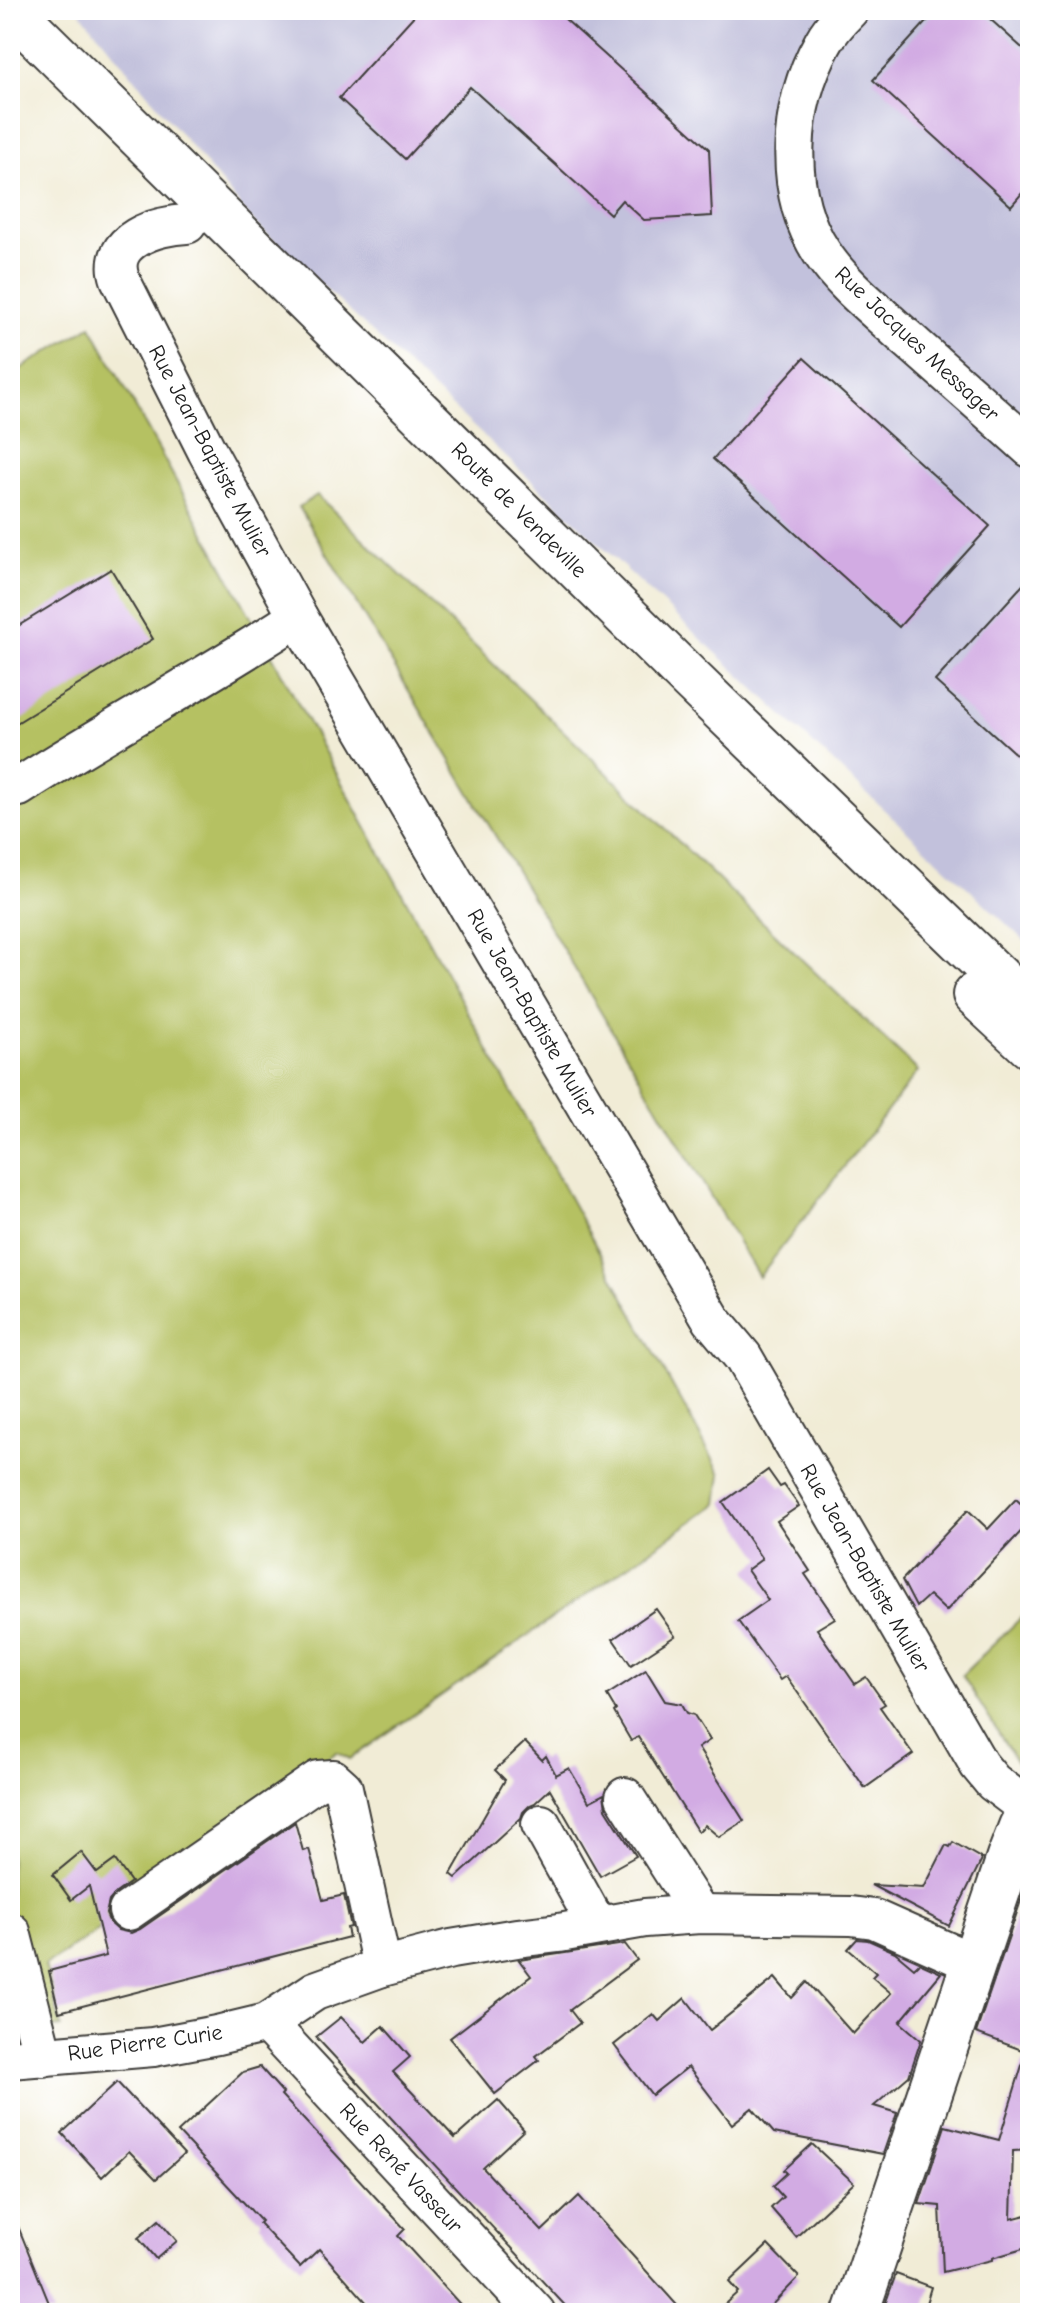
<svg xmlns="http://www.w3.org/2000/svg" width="1040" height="2323" viewBox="0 0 1040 2323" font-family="'Comic Neue',sans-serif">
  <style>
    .industrial { fill: #c2c1dc }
    .green { fill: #b5c162; stroke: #686e3f; stroke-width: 2 }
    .building { fill: #d2abe3 }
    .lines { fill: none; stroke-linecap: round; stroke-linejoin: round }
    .minor-casing { stroke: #3c3b38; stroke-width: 42 }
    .major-casing { stroke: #3c3b38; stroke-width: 48 }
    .minor { stroke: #fff; stroke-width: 38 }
    .major { stroke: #fff; stroke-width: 44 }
    .labels { text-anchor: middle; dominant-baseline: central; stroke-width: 6; stroke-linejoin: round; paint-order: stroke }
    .street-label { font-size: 22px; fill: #1c1c1c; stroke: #fff }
  </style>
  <rect width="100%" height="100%" fill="#fff"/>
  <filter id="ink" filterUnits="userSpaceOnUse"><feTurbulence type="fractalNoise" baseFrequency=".0125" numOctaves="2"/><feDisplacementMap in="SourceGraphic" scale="16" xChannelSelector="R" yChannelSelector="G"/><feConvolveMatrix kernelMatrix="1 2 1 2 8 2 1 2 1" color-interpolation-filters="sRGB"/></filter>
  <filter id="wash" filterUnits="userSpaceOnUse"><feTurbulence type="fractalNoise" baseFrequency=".006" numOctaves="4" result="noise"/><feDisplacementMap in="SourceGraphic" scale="32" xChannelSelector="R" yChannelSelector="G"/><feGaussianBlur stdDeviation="1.8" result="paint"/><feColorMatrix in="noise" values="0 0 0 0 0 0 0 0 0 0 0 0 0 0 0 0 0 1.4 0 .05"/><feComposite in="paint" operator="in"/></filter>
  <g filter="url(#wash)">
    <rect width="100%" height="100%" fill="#f1ecd6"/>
    <path class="industrial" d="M78,10H1030V946L253,221Z"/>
    <g class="green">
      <path d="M91,326L721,1474L717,1504L350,1759L337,1752L174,1867L95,1933L45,1965L61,2027L10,2034V375Z"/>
      <path d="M317,495L918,1071L759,1277L299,507Z"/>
      <path d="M1030,1609V1771L1025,1775L962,1675Z"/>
    </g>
    <g id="blocks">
      <g class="building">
        <path d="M419,10H555L709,149L712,216L644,220L622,200L610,214L470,87L405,159L339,98Z"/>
        <path d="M937,10H980L1030,55V184L1011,206L873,80Z"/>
        <path d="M804,358L990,526L899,627L713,459Z"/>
        <path d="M111,569L153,639L10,727V631Z"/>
        <path d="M1030,577V767L935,681Z"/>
        <path d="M768,1470L780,1487L784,1485L799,1506L777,1521L810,1571L805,1574L835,1618L817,1629L855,1684L866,1677L885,1704L880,1707L913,1754L865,1788L786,1676L780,1680L738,1621L768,1600L747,1570L762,1559L723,1502Z"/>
        <path d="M1016,1499L1030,1512V1522L946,1611L929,1595L916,1607L902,1580L968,1510L988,1529Z"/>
        <path d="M656,1609L675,1636L631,1665L613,1639Z"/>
        <path d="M646,1670L665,1701L682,1704L687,1713L694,1715L710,1740L698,1748L744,1821L719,1837L705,1825L698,1832L638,1737L631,1741L614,1712L616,1710L607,1695Z"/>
        <path d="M525,1742L542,1760L546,1756L556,1775L569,1768L589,1802L604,1794L606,1809L636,1856L600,1876L550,1789L535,1803L530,1805L523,1812L521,1818L456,1878L451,1874L505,1780L495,1770Z"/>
        <path d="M295,1822L303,1851L309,1849L323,1900L344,1895L351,1927L347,1928L349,1937L59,2012L49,1971L106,1956L89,1886L71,1900L53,1875L81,1852L97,1873L115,1860L131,1882L116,1893L109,1901L106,1914L110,1923L118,1930L131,1933L140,1929Z"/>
        <path d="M953,1842L982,1859L949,1926L871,1885L924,1888L946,1845L950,1847Z"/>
        <path d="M1030,1874V2053L976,2033Z"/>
        <path d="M857,1939L868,1940L895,1952L914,1968L919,1963L941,1973L900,2022L921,2040L909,2076L874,2106L897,2113L883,2154L774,2133L752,2108L732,2124L688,2067L652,2095L614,2045L653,2014L659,2021L685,1998L710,2030L775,1978L792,1998L807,1982L853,2034L891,1993L872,1977L876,1973L848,1949Z"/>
        <path d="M625,1944L637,1960L570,2010L580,2023L536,2056L539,2060L495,2094L450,2038L531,1976L519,1960Z"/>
        <path d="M341,2017L365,2042L383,2026L410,2057L393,2072L455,2138L498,2100L524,2130L483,2168L542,2231L579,2196L684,2313H572L316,2037Z"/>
        <path d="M1023,2062L1030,2063V2150L1013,2151L1011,2219L1030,2214V2247L992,2258V2260L943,2272L940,2206L919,2204L945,2126L999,2140Z"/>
        <path d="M260,2067L283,2093L281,2095L405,2229L398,2236L468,2313H376L319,2249L300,2267L259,2223L261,2221L178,2132L243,2072Z"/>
        <path d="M117,2082L184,2154L156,2179L129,2151L102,2177L62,2133Z"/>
        <path d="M812,2144L854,2183L796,2237L771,2208L783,2197L773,2186L787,2173L784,2170Z"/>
        <path d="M10,2209H11L53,2313H10Z"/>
        <path d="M159,2220L177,2241L156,2259L138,2238Z"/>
        <path d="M768,2245L799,2277L764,2313H715L738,2292L729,2282Z"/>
        <path d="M896,2274L931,2287L923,2313H882Z"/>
      </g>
    </g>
  </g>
  <g filter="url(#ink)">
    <use href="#blocks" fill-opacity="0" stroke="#3c3b38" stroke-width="2"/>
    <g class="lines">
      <g class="minor-casing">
        <g id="minor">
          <path d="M849,10C839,20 829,31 823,43C788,105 782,192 822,253C843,285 875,309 903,335C946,373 988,410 1030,448"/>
          <path d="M187,224C157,225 106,240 120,279L207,451L298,617L712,1320L743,1357L979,1765L993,1782L1030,1810"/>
          <path d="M19,787C111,728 207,677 298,617"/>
          <path d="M625,1797L700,1914"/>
          <path d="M541,1824L597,1925"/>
          <path d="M128,1911L318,1780L333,1779L343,1788L382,1967"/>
          <path d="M11,1932L43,2057"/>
          <path d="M267,2023L536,2313"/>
          <path d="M10,2059L153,2047L217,2035L267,2023L315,1991L382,1967L451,1949L517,1938L559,1933L645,1918L700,1914L851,1916L874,1919L973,1963"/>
        </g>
      </g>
      <g class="major-casing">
        <g id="major">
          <path d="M11,10L690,679L1030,1008"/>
          <path d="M975,995L1030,1046"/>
          <path d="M856,2313L1009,1858L1021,1827L1030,1813"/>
        </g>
      </g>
      <use href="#minor" class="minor"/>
      <use href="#major" class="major"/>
    </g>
  </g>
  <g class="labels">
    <g class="street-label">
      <text transform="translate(917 344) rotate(43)">Rue Jacques Messager</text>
      <text transform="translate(210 451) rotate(62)">Rue Jean-Baptiste Mulier</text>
      <text transform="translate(519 510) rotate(45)">Route de Vendeville</text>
      <text transform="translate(532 1013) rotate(60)">Rue Jean-Baptiste Mulier</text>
      <text transform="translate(865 1568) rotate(60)">Rue Jean-Baptiste Mulier</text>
      <text transform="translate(145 2043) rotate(-8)">Rue Pierre Curie</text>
      <text transform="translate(401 2168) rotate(47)">Rue René Vasseur</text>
    </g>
  </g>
  <rect width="1040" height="2323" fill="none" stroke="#fff" stroke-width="40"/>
</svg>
